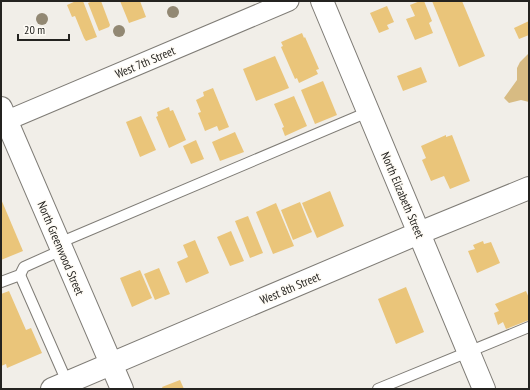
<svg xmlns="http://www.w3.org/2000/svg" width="530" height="390" viewBox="0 0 530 390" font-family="'PT Sans Narrow',sans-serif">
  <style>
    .green { fill: #d7bb83 }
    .building { fill: #eac57a }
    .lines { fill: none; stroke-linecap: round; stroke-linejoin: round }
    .service-casing { stroke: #7f7c76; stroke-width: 12 }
    .minor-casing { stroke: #7f7c76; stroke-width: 21 }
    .tertiary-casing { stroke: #7f7c76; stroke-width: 24 }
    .secondary-casing { stroke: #7f7c76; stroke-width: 24 }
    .service { stroke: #fff; stroke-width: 10 }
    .minor { stroke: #fff; stroke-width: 19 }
    .tertiary { stroke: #fff; stroke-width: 22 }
    .secondary { stroke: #fff; stroke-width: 22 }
    .tree { fill: #928873 }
    .labels { text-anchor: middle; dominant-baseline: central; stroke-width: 3; stroke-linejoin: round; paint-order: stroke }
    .street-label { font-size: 12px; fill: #242320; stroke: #fefbf5 }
  </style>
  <rect width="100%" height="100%" fill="#f1eee8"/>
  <path class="green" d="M529,53V102L521,100L509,103L504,98L517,80V68L520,62Z"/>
  <g class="building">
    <path d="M76,1H83L97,37L86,41L84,38L75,16L72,17L67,5Z"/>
    <path d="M93,1H101L110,25L109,27L99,31L88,3Z"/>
    <path d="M120,1H140L146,17L129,23Z"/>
    <path d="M420,1H424L432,21L429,23L433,33L415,40L406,19L415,16L410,5Z"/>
    <path d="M432,1H462L485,56L459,67Z"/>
    <path d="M387,6L394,22L387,25L389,29L379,33L370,13Z"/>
    <path d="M529,21V35L519,39L514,28Z"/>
    <path d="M302,33L304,38L305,37L319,69L316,70L318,74L299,83L297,78L295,79L281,47L283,46L281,42Z"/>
    <path d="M275,56L289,88L256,101L243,69Z"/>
    <path d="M421,67L427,82L403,91L397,76Z"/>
    <path d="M323,81L337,115L315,124L301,90Z"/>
    <path d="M213,88L229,127L219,131L217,126L205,131L198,113L201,112L196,100L204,96L203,92Z"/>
    <path d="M294,96L307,126L285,136L282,128L284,127L274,104Z"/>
    <path d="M169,107L170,111L173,110L186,140L169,148L156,117L158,116L157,112Z"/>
    <path d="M141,116L156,150L140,157L126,122Z"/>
    <path d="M235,132L244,152L220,161L212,142Z"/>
    <path d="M446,135V137L452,135L470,181L450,189L444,176L431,181L422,160L426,158L421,146Z"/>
    <path d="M196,140L204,159L191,164L183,146Z"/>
    <path d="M330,191L344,226L317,238L302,203Z"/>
    <path d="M1,199L23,251L1,260Z"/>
    <path d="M300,202L312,232L293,240L281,210Z"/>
    <path d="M276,203L294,246L273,254L256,212Z"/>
    <path d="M248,216L263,253L250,258L235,221Z"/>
    <path d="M231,231L244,261L230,266L217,237Z"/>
    <path d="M195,240L209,273L186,283L177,262L188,257L183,245Z"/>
    <path d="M483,241L484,244L491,242L500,263L477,273L468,251L475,249L473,245Z"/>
    <path d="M159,268L170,294L155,300L144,274Z"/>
    <path d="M140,270L152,298L132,307L120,278Z"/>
    <path d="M406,287L424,332L396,344L378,299Z"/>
    <path d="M9,291L26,330L31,328L42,353L7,368L6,364L1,366V294Z"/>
    <path d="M526,291L529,298V320L506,329L503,322L498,325L494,313L499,311L495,304Z"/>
    <path d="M180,380L184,389H163L162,387Z"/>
  </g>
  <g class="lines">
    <g class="service-casing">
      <g id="service">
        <path d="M59,243L368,112"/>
        <path d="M20,275L67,382"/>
        <path d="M1,282L20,275L24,267L62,250"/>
        <path d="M378,389L529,327"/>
      </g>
    </g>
    <g class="minor-casing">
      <path id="minor" d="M1,123L289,1"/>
    </g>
    <g class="tertiary-casing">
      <path id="tertiary" d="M52,389L419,233L529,188"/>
    </g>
    <g class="secondary-casing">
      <g id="secondary">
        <path d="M322,1L484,389"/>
        <path d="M1,108L122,389"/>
      </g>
    </g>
    <use href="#service" class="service"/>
    <use href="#minor" class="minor"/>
    <use href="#tertiary" class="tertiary"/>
    <use href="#secondary" class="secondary"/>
  </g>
  <g class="tree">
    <circle cx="173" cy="12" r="6"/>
    <circle cx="42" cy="19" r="6"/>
    <circle cx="119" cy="31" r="6"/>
  </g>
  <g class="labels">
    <g class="street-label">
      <text transform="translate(145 62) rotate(-23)">West 7th Street</text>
      <text transform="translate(403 195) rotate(67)">North Elizabeth Street</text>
      <text transform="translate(61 248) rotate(67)">North Greenwood Street</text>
      <text transform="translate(290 288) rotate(-23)">West 8th Street</text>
    </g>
  </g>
  <rect width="530" height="390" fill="none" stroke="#242320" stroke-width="4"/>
  <path d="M18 34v6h51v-6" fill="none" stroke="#242320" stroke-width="2"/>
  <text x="24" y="34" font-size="12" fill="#242320" stroke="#fefbf5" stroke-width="3" paint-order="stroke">20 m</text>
</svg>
